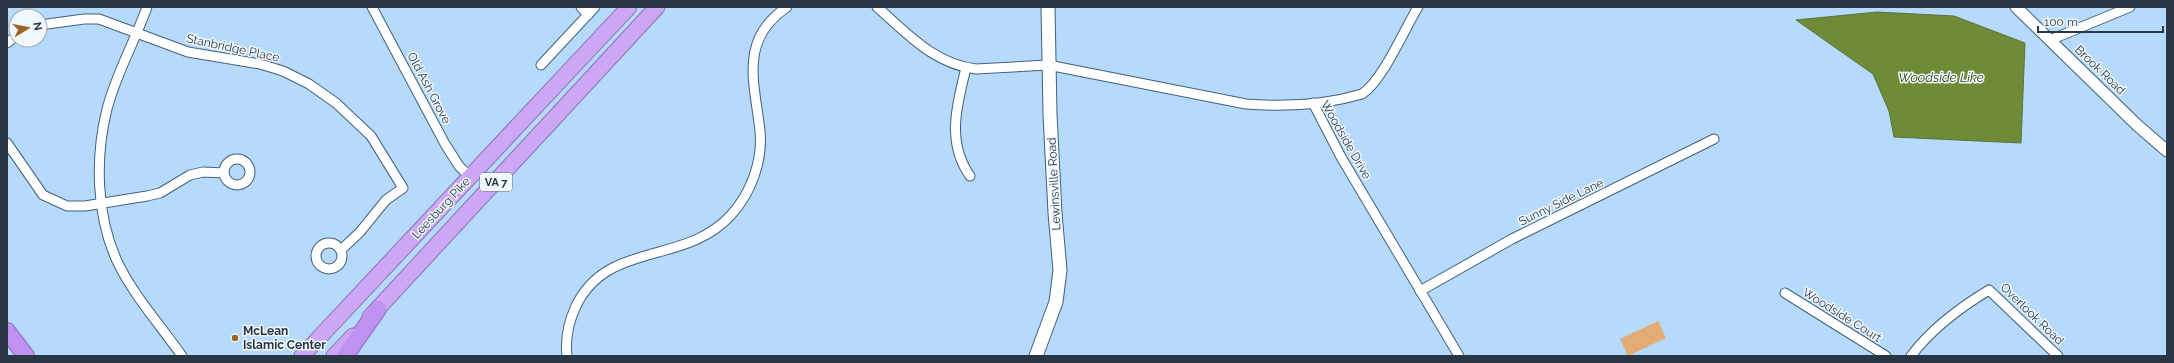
<svg xmlns="http://www.w3.org/2000/svg" width="2174" height="363" viewBox="0 0 2174 363" font-family="Raleway,sans-serif">
  <style>
    .green { fill: #e3ac75 }
    .water { fill: #6f8b38; stroke: #5a723c }
    .lines { fill: none; stroke-linecap: round; stroke-linejoin: round }
    .minor-casing { stroke: #41617d; stroke-width: 11 }
    .tertiary-casing { stroke: #41617d; stroke-width: 13 }
    .secondary-casing { stroke: #41617d; stroke-width: 15 }
    .trunk-casing { stroke: #8b72b5; stroke-width: 17 }
    .motorway-casing { stroke: #8b72b5; stroke-width: 18 }
    .minor { stroke: #fff; stroke-width: 9 }
    .tertiary { stroke: #fff; stroke-width: 11 }
    .secondary { stroke: #fff; stroke-width: 13 }
    .trunk { stroke: #cca7f4; stroke-width: 15 }
    .motorway { stroke: #c091f2; stroke-width: 16 }
    .poi-dot { fill: #9d6321; stroke: #f0f8fe; stroke-width: 1.5 }
    .labels { text-anchor: middle; dominant-baseline: central; stroke-width: 3; stroke-linejoin: round; paint-order: stroke }
    .shield { fill: #f0f8fe; stroke: #65717c; stroke-width: 1 }
    .shield-label { font-size: 11px; font-weight: bold; fill: #293744 }
    .street-label { font-size: 12px; fill: #293744; stroke: #f0f8fe }
    .poi-label { font-size: 12px; font-weight: bold; fill: #293744; stroke: #f0f8fe; text-anchor: start }
    .water-label { font-size: 13px; font-style: italic; fill: #2f4000; stroke: #f0f8fe }
  </style>
  <rect width="100%" height="100%" fill="#b6dafb"/>
  <path class="green" d="M1658,321L1666,338L1628,356L1620,339Z"/>
  <path class="water" d="M1877,12L1954,16L2025,43L2021,143L1894,137L1889,111L1873,74L1796,20Z"/>
  <g class="lines">
    <g class="minor-casing">
      <g id="minor">
        <path d="M147,7C135,41 116,74 107,109C95,157 96,215 117,261C133,295 161,326 182,356"/>
        <path d="M372,7L445,144L459,166L470,177"/>
        <path d="M581,7L588,15"/>
        <path d="M877,7C908,34 934,64 976,69L1048,65L1246,104C1284,107 1325,105 1362,94C1383,80 1404,30 1418,7"/>
        <path d="M40,25L84,19H99L188,52L260,64L283,71L309,84L336,103L371,136L403,188L386,200L360,232L341,250"/>
        <path d="M2050,40L2130,7"/>
        <path d="M7,43L16,36"/>
        <path d="M541,65L595,7"/>
        <path d="M966,68C957,104 946,142 970,176"/>
        <path d="M1313,103L1341,157L1459,356"/>
        <path d="M7,143L43,195L67,206H85L147,196L160,193L190,175L203,172L224,173"/>
        <circle cx="237" cy="172" r="13"/>
        <circle cx="329" cy="256" r="13"/>
        <path d="M1420,291L1512,239L1714,139"/>
        <path d="M1785,293L1886,356"/>
        <path d="M567,356C565,339 569,321 576,306C608,240 685,266 731,215C751,193 763,161 760,131C755,84 738,40 787,7"/>
        <path d="M1911,356C1932,328 1959,308 1989,290L2058,356"/>
      </g>
    </g>
    <g class="tertiary-casing">
      <path id="tertiary" d="M2016,7L2137,125L2167,151"/>
    </g>
    <g class="secondary-casing">
      <path id="secondary" d="M1036,356L1056,302L1060,270L1055,213L1050,114L1048,7"/>
    </g>
    <g class="trunk-casing">
      <g id="trunk">
        <path d="M370,317L657,7"/>
        <path d="M302,356L629,7"/>
        <path d="M334,356L353,336"/>
      </g>
    </g>
    <g class="motorway-casing">
      <g id="motorway">
        <path d="M7,331L26,356"/>
        <path d="M345,356L378,309"/>
      </g>
    </g>
    <use href="#minor" class="minor"/>
    <use href="#tertiary" class="tertiary"/>
    <use href="#secondary" class="secondary"/>
    <use href="#trunk" class="trunk"/>
    <use href="#motorway" class="motorway"/>
  </g>
  <circle class="poi-dot" cx="235" cy="338" r="4"/>
  <g class="labels">
    <rect class="shield" x="480" y="173" width="32" height="18" rx="3"/>
    <g class="shield-label">
      <text x="496" y="182">VA 7</text>
    </g>
    <g class="street-label">
      <text transform="translate(233 48) rotate(12)">Stanbridge Place</text>
      <text transform="translate(2100 70) rotate(44)">Brook Road</text>
      <text transform="translate(429 88) rotate(62)">Old Ash Grove</text>
      <text transform="translate(1346 140) rotate(60)">Woodside Drive</text>
      <text transform="translate(1054 184) rotate(-93)">Lewinsville Road</text>
      <text transform="translate(1561 202) rotate(-26)">Sunny Side Lane</text>
      <text transform="translate(441 208) rotate(-47)">Leesburg Pike</text>
      <text transform="translate(2032 314) rotate(44)">Overlook Road</text>
      <text transform="translate(1842 315) rotate(32)">Woodside Court</text>
    </g>
    <g class="poi-label">
      <text x="243" y="331">McLean<tspan x="243" dy="14">Islamic Center</tspan></text>
    </g>
    <g class="water-label">
      <text x="1941" y="77">Woodside Like</text>
    </g>
  </g>
  <rect width="2174" height="363" fill="none" stroke="#293744" stroke-width="16"/>
  <g transform="translate(28 28) rotate(80)"><circle r="19" fill="#f0f8fe" stroke="#a0abb4"/>
  <path d="M0-3L7 15L0 10L-7 15Z" fill="#9d6321"/>
  <text y="-6" font-size="11" font-weight="bold" text-anchor="middle" fill="#293744">N</text>
  </g>
  <path d="M2038 26v6h125v-6" fill="none" stroke="#293744" stroke-width="2"/>
  <text x="2044" y="26" font-size="12" fill="#293744" stroke="#f0f8fe" stroke-width="3" paint-order="stroke">100 m</text>
</svg>
